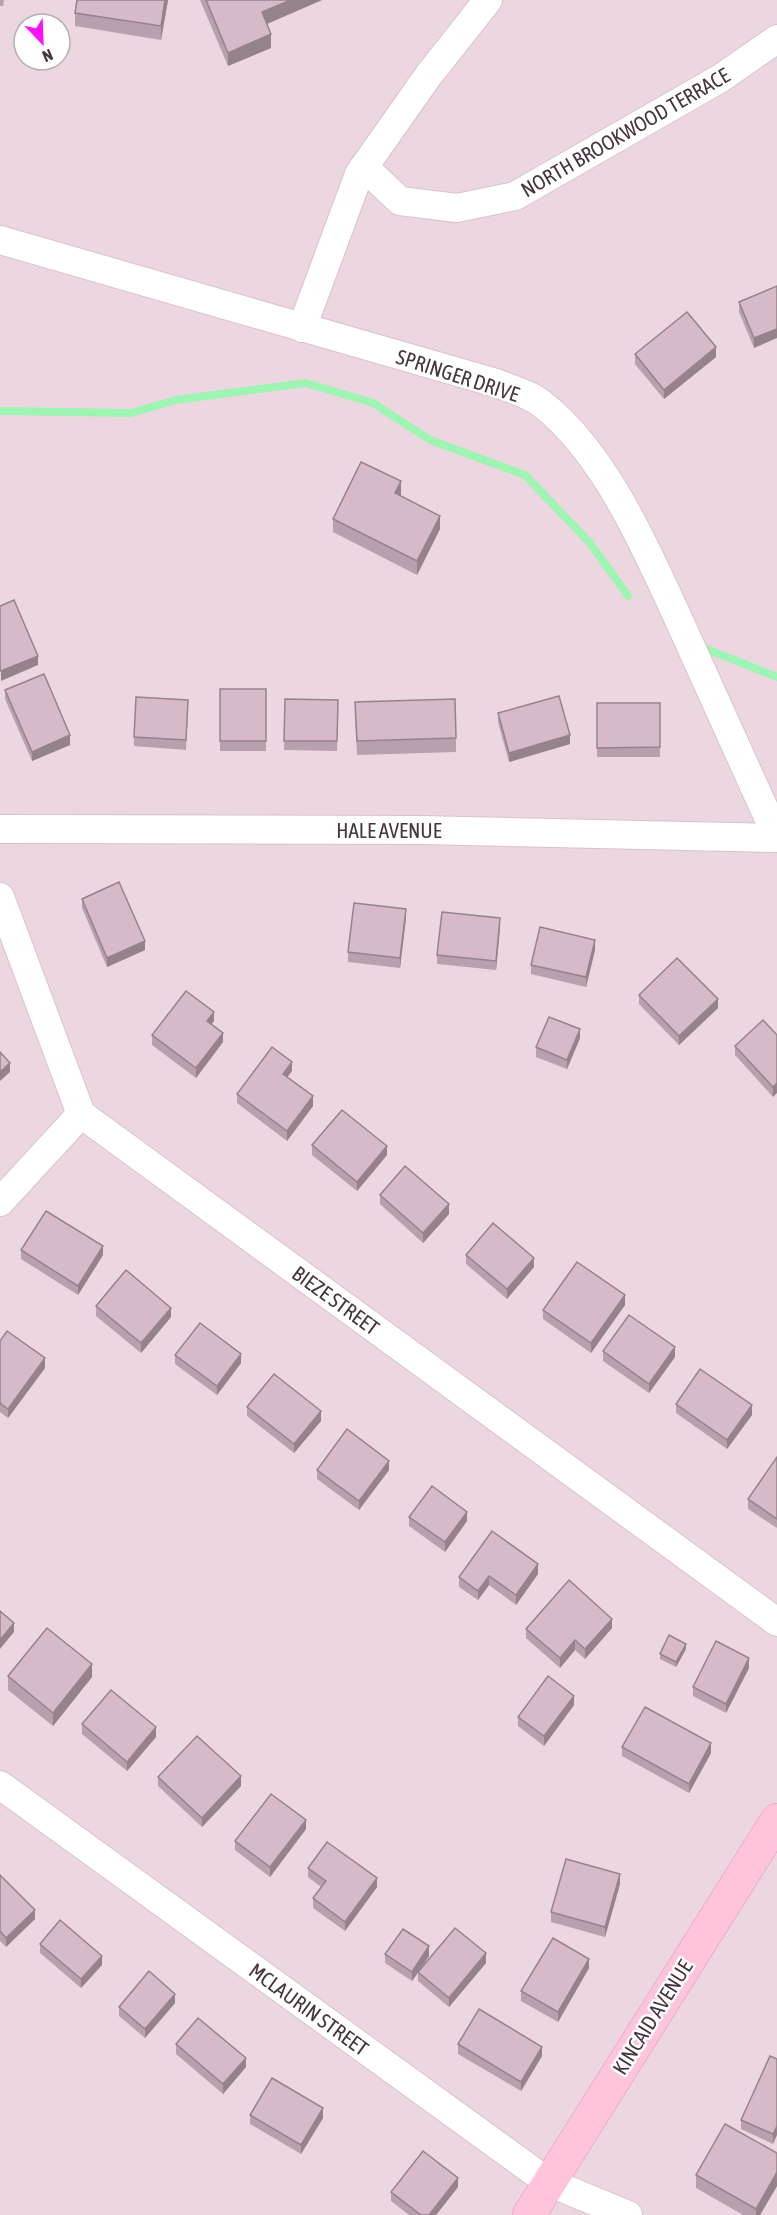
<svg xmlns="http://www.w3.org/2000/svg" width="777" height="2215" viewBox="0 0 777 2215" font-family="'Asap Condensed',sans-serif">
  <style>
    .residential { fill: #ecd7e1; fill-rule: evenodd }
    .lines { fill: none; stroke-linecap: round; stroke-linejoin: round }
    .stream { stroke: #9ef4b2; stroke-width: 8 }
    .street-casing { stroke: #dac1ce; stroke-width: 30 }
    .secondary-casing { stroke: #dc96b4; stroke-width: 34 }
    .street { stroke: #fff; stroke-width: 28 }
    .secondary { stroke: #ffc4dc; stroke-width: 33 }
    .wall { fill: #b8a0ae }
    .shaded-wall { fill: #96828d }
    .building { fill: #d6baca; stroke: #96828d; stroke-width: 1.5 }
    .labels { text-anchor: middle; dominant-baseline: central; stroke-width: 5; stroke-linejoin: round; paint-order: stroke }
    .street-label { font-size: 21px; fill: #46343e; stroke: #fff }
  </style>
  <rect width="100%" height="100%" fill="#f4e5ec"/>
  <path class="residential" d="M0,0H777V2215H0ZM24,24H60V60H24Z"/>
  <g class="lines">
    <g class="stream">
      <path d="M0,411L131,413L176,400L306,383L373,403L430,440L525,475L590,543L628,596"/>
      <path d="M699,646L777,677"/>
    </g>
    <g class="street-casing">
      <g id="street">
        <path d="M364,167L400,201L457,208L515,196L721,78L777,39"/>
        <path d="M0,240L496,383C511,389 530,394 542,404C609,456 652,562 687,638C717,705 747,771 777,837"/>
        <path d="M302,328L359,174L428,76L488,0"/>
        <path d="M0,829L421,830L777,838"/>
        <path d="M0,897L81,1114L777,1622"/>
        <path d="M0,1202L81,1114"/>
        <path d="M0,1785L548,2182L628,2215"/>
      </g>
    </g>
    <g class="secondary-casing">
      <path id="secondary" d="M529,2215L777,1820"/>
    </g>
    <use href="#street" class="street"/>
    <use href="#secondary" class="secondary"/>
  </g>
  <g class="wall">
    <path d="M0,0H4L3,6H0Z"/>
    <path d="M168,0L161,40L75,26V13Z"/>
    <path d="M200,0H322L267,24L271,48L228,66Z"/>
    <path d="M777,286L754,348L739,312V302Z"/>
    <path d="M635,354L716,357L664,399L635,364Z"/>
    <path d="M401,495L400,496L440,529L417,575L333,532V519Z"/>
    <rect x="220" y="689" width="46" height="62"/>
    <path d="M5,690L70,745L32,761L5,699Z"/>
    <path d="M285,699L338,700L337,751L284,750Z"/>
    <rect x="597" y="703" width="63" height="54"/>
    <path d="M188,709L186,750L134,746V737Z"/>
    <path d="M498,713L570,744L509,762L498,722Z"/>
    <path d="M355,716L456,738V752L357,755Z"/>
    <path d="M82,899L145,950L107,967L82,908Z"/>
    <path d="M406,918L400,968L348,962V952Z"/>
    <path d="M500,928L496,970L437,964V955Z"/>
    <path d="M595,950L586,987L531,974V965Z"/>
    <path d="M639,995L718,1008L679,1045L639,1004Z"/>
    <path d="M214,1021L212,1024L223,1042L196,1078L152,1045V1035Z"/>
    <path d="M777,1035L773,1097L735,1055V1046Z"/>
    <path d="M580,1038L567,1069L536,1057V1047Z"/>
    <path d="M292,1071L287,1077L313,1106L287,1141L237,1103V1094Z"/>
    <path d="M312,1145L387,1155L357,1191L312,1155Z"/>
    <path d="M380,1195L449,1214L423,1243L380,1204Z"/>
    <path d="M21,1250L103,1255L78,1295L21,1259Z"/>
    <path d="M466,1255L534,1267L507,1299L466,1264Z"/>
    <path d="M625,1305L591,1353L543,1319V1310Z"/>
    <path d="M96,1306L171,1317L141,1353L96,1316Z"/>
    <path d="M0,1341L45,1368L8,1418L0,1412Z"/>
    <path d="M603,1351L675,1357L649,1393L603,1361Z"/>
    <path d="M175,1355L241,1363L217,1395L175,1364Z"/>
    <path d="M676,1404L752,1415L727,1449L676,1413Z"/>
    <path d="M247,1407L321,1421L294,1453L247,1416Z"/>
    <path d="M777,1457V1528L748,1509V1499Z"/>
    <path d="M317,1470H389L359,1510L317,1479Z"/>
    <path d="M409,1517L467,1521L445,1552L409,1526Z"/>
    <path d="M538,1574L516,1605L489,1585L478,1600L459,1587V1577Z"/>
    <path d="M612,1628L585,1659L575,1650L560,1668L526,1638V1629Z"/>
    <path d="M686,1649L676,1667L660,1659V1654Z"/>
    <path d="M749,1668L726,1713L693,1696V1687Z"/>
    <path d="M8,1676L92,1677L53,1726L8,1690Z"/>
    <path d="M574,1705L544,1746L518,1726V1717Z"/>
    <path d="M82,1724L156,1737L127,1771L82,1734Z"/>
    <path d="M622,1747L711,1753L689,1793L622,1756Z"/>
    <path d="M158,1777L241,1786L202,1827L158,1786Z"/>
    <path d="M306,1829L270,1877L235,1850V1841Z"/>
    <path d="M308,1868L377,1887L345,1931L313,1908V1898L321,1887L308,1877Z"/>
    <path d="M0,1875L35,1919L6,1947L0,1941Z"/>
    <path d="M620,1884L605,1937L551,1922V1912Z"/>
    <path d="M40,1944L102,1965L81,1988L40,1953Z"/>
    <path d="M385,1954L429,1956L420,1969L486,1963L449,2007L418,1981V1973L412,1981L385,1963Z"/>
    <path d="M589,1968L558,2022L521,2001V1991Z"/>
    <path d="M175,2003L145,2038L119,2016V2007Z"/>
    <path d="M176,2044L246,2067L223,2094L176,2054Z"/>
    <path d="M458,2044L542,2056L521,2091L458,2054Z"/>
    <path d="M777,2059L773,2144L741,2129V2120Z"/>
    <path d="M250,2115L323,2118L301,2154L250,2124Z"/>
    <path d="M777,2153V2186L760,2215H743L696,2188V2175Z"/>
    <path d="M458,2187L436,2215H409L391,2201V2192Z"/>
  </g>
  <g class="shaded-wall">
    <path d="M165,0H168L161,40V26Z"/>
    <path d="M291,0H322L262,26V12Z"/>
    <path d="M271,34V48L228,66V53Z"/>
    <path d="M777,329V338L754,348V338Z"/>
    <path d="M716,347V357L664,399V390Z"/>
    <path d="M401,481V495L395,507V493Z"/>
    <path d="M440,516V529L417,575V561Z"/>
    <path d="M38,656V665L1,681V671Z"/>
    <path d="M70,735V745L32,761V752Z"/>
    <path d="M570,735V744L509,762V753Z"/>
    <path d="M406,909V918L400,968V958Z"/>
    <path d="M500,918V928L496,970V961Z"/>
    <path d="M595,940V950L586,987V977Z"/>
    <path d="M145,941V950L107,967V958Z"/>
    <path d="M718,999V1008L679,1045V1036Z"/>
    <path d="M214,1012V1021L207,1030V1021Z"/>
    <path d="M580,1029V1038L567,1069V1060Z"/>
    <path d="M223,1033V1042L196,1078V1068Z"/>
    <path d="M292,1062V1071L283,1083V1074Z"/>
    <path d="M10,1063V1072L0,1081V1072Z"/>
    <path d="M777,1083V1093L773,1097V1087Z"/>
    <path d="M313,1096V1106L287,1141V1131Z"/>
    <path d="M387,1146V1155L357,1191V1182Z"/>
    <path d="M449,1204V1214L423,1243V1233Z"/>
    <path d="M103,1246V1255L78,1295V1286Z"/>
    <path d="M534,1258V1267L507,1299V1289Z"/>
    <path d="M625,1295V1305L591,1353V1343Z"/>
    <path d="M171,1308V1317L141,1353V1343Z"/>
    <path d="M675,1347V1357L649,1393V1384Z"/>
    <path d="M241,1354V1363L217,1395V1386Z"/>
    <path d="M45,1358V1368L8,1418V1409Z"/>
    <path d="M752,1405V1415L727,1449V1440Z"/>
    <path d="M321,1411V1421L294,1453V1444Z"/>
    <path d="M389,1461V1470L359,1510V1501Z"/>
    <path d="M467,1512V1521L445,1552V1542Z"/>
    <path d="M538,1564V1574L516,1605V1595Z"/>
    <path d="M489,1576V1585L478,1600V1591Z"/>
    <path d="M612,1619V1628L585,1659V1649Z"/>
    <path d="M14,1623V1632L0,1649V1640Z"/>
    <path d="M575,1640V1650L560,1668V1658Z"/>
    <path d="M686,1644V1649L676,1667V1662Z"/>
    <path d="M749,1658V1668L726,1713V1704Z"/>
    <path d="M92,1664V1677L53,1726V1713Z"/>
    <path d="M574,1696V1705L544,1746V1736Z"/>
    <path d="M156,1727V1737L127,1771V1762Z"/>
    <path d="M711,1743V1753L689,1793V1784Z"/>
    <path d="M241,1776V1786L202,1827V1818Z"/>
    <path d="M306,1820V1829L270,1877V1867Z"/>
    <path d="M620,1874V1884L605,1937V1927Z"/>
    <path d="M377,1878V1887L345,1931V1922Z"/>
    <path d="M35,1910V1919L6,1947V1938Z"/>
    <path d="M429,1946V1956L412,1981V1972Z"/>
    <path d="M486,1953V1963L449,2007V1998Z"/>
    <path d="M102,1956V1965L81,1988V1979Z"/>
    <path d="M589,1959V1968L558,2022V2012Z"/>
    <path d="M175,1994V2003L145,2038V2029Z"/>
    <path d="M542,2047V2056L521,2091V2082Z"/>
    <path d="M246,2058V2067L223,2094V2084Z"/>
    <path d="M323,2108V2118L301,2154V2145Z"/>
    <path d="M777,2126V2135L773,2144V2134Z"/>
    <path d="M777,2172V2186L760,2215H756V2209Z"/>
    <path d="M458,2178V2187L436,2215H429Z"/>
  </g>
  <g class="building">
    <path d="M77,0H165L161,26L75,13Z"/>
    <path d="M206,0H291L262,12L271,34L228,53Z"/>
    <path d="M777,286V329L754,338L739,302Z"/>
    <path d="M687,312L716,347L664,390L635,354Z"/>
    <path d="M361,462L401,481L395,493L440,516L417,561L333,519Z"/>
    <path d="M14,600L38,656L1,671L0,669V606Z"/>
    <path d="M44,674L70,735L32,752L5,690Z"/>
    <rect x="220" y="689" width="46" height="52"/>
    <path d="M559,696L570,735L509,753L498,713Z"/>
    <path d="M136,697L188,700L186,740L134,737Z"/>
    <path d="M285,699L338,700L337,741H284Z"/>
    <path d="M455,699L456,738L357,741L355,702Z"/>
    <path d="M597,703H660V747L597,748Z"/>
    <path d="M119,882L145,941L107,958L82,899Z"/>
    <path d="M354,903L406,909L400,958L348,952Z"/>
    <path d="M442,912L500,918L496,961L437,955Z"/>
    <path d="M540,927L595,940L586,977L531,965Z"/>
    <path d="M677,958L718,999L679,1036L639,995Z"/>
    <path d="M186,991L214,1012L207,1021L223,1033L196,1068L152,1035Z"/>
    <path d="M549,1017L580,1029L567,1060L536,1047Z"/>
    <path d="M763,1020L777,1035V1083L773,1087L735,1046Z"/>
    <path d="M272,1047L292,1062L283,1074L313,1096L287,1131L237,1094Z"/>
    <path d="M0,1052L10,1063L0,1072Z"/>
    <path d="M342,1110L387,1146L357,1182L312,1145Z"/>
    <path d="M405,1166L449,1204L423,1233L380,1195Z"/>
    <path d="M46,1211L103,1246L78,1286L21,1250Z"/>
    <path d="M493,1223L534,1258L507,1289L466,1255Z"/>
    <path d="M577,1262L625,1295L591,1343L543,1310Z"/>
    <path d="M126,1270L171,1308L141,1343L96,1306Z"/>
    <path d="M629,1315L675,1347L649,1384L603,1351Z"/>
    <path d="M200,1323L241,1354L217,1386L175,1355Z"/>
    <path d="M7,1331L45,1358L8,1409L0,1403V1341Z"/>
    <path d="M700,1369L752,1405L727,1440L676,1404Z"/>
    <path d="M274,1374L321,1411L294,1444L247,1407Z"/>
    <path d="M347,1429L389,1461L359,1501L317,1470Z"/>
    <path d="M777,1457V1519L748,1499Z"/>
    <path d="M432,1486L467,1512L445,1542L409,1517Z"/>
    <path d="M492,1531L538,1564L516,1595L489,1576L478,1591L459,1577Z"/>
    <path d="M569,1580L612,1619L585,1649L575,1640L560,1658L526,1629Z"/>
    <path d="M0,1611L14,1623L0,1640Z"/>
    <path d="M47,1628L92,1664L53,1713L8,1676Z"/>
    <path d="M669,1635L686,1644L676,1662L660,1654Z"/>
    <path d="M716,1641L749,1658L726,1704L693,1687Z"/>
    <path d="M548,1676L574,1696L544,1736L518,1717Z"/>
    <path d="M111,1690L156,1727L127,1762L82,1724Z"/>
    <path d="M645,1707L711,1743L689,1784L622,1747Z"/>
    <path d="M197,1736L241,1776L202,1818L158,1777Z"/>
    <path d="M271,1794L306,1820L270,1867L235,1841Z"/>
    <path d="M327,1842L377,1878L345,1922L313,1898L326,1881L308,1868Z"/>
    <path d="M566,1859L620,1874L605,1927L551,1912Z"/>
    <path d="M0,1875L35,1910L6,1938L0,1931Z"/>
    <path d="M60,1920L102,1956L81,1979L40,1944Z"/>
    <path d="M455,1928L486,1953L449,1998L418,1972Z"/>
    <path d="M403,1929L429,1946L412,1972L385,1954Z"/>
    <path d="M553,1938L589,1959L558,2012L521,1991Z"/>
    <path d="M149,1971L175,1994L145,2029L119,2007Z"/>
    <path d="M479,2009L542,2047L521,2082L458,2044Z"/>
    <path d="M198,2018L246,2058L223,2084L176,2044Z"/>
    <path d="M770,2056L777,2059V2126L773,2134L741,2120Z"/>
    <path d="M272,2078L323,2108L301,2145L250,2115Z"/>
    <path d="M725,2124L777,2153V2172L756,2209L696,2175Z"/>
    <path d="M423,2151L458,2178L429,2215H421L391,2192Z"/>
  </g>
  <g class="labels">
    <g class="street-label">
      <text transform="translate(625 132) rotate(-30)">NORTH BROOKWOOD TERRACE</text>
      <text transform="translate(458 375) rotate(18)">SPRINGER DRIVE</text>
      <text x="389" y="830">HALE AVENUE</text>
      <text transform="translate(336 1300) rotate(36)">BIEZE STREET</text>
      <text transform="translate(309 2009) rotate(36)">MCLAURIN STREET</text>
      <text transform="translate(652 2017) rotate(-58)">KINCAID AVENUE</text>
    </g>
  </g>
  <g transform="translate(42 42) rotate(157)"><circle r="28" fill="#ffffff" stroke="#b5aeb2" stroke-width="1.5"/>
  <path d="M0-4.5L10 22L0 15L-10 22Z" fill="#fb11ff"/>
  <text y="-9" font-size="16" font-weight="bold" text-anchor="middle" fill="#46343e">N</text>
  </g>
</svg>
